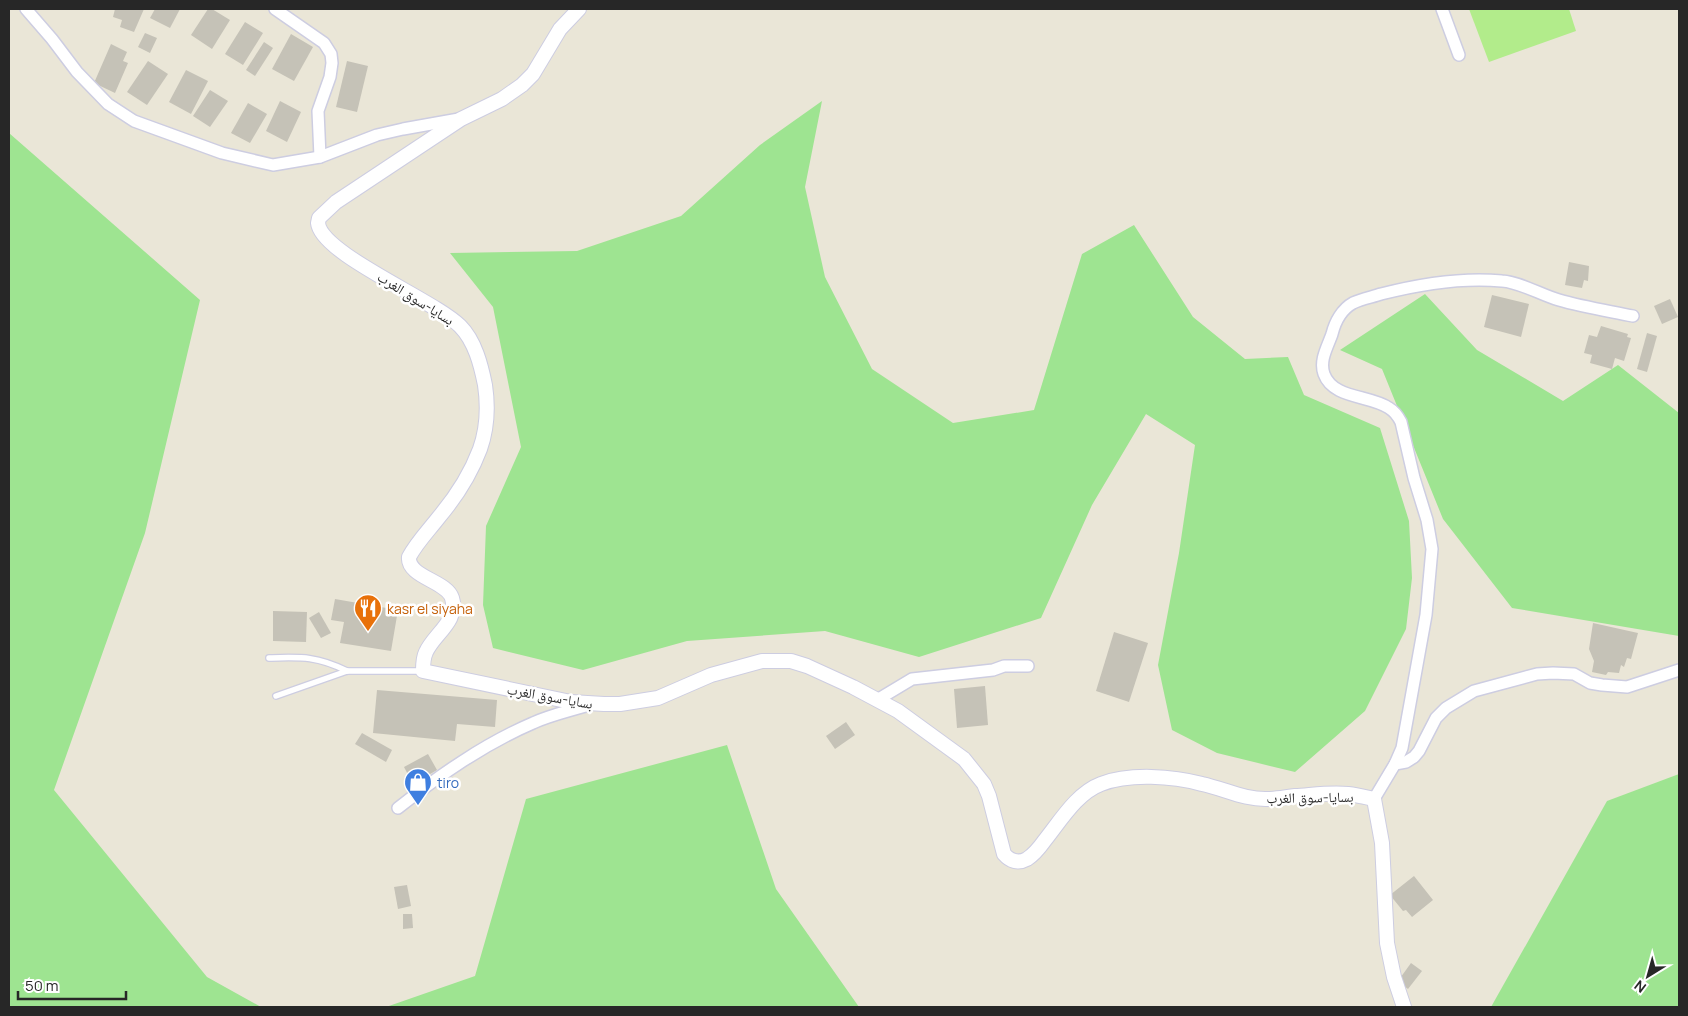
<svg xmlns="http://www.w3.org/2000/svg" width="1688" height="1016" viewBox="0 0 1688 1016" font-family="Manrope,'Noto Naskh Arabic',sans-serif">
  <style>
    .green { fill: #9ee491 }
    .pitch { fill: #b2ec8b }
    .building { fill: #c5c2b7 }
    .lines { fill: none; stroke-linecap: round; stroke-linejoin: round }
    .service-casing { stroke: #cdcde1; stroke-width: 8 }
    .minor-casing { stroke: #cdcde1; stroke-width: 14 }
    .tertiary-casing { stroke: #cdcde1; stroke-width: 16 }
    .service { stroke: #fff; stroke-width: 5.5 }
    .minor { stroke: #fff; stroke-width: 11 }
    .tertiary { stroke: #fff; stroke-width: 14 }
    .labels { text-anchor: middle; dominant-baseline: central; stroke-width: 5; stroke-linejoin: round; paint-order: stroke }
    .street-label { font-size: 14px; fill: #272727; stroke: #fff }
    .food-label { font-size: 14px; fill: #c56008; stroke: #fff; text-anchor: start }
    .shop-label { font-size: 14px; fill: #366cbe; stroke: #fff; text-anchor: start }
  </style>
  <rect width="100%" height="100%" fill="#eae6d7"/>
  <g class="green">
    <path d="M822,101L805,187L825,277L872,369L953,423L1034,410L1082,254L1134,225L1193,317L1245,359L1288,357L1304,395L1380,428L1409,521L1412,578L1406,629L1365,711L1295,772L1217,753L1172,730L1158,665L1179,553L1195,445L1146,414L1092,505L1041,618L919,657L825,631L687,641L583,670L493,648L483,605L486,526L521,447L493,307L450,253L577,251L681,216L760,145Z"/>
    <path d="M9,133L200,300L145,533L54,790L207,977L261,1007H9Z"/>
    <path d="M1425,294L1477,350L1563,401L1618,365L1679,413V636L1512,608L1443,519L1382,369L1340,350Z"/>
    <path d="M727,745L776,889L859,1007H386L475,976L526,799Z"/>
    <path d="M1679,774V1007H1491L1607,801Z"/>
  </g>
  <path class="pitch" d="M1469,9H1569L1576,31L1489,62Z"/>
  <g class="building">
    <path d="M115,9H144L134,32L120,27L122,20L113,17Z"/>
    <path d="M155,9H180L170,28L150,18Z"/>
    <path d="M208,9H212L230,20L212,49L191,35Z"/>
    <path d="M245,22L263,33L243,65L225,54Z"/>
    <path d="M145,33L157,38L150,53L138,47Z"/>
    <path d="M291,34L313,47L294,81L272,69Z"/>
    <path d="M264,42L273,48L255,76L246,70Z"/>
    <path d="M111,44L127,52L123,61L128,63L115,93L94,83Z"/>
    <path d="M148,61L168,74L147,105L127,92Z"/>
    <path d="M347,61L368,66L357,112L336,107Z"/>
    <path d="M186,70L208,81L191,114L169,102Z"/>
    <path d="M210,90L228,101L210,127L193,116Z"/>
    <path d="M280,101L301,112L287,142L266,131Z"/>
    <path d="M248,103L267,114L250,143L231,133Z"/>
    <path d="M1569,262L1589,266L1588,281L1584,280L1582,288L1565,285Z"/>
    <path d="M1492,295L1529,304L1521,337L1484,327Z"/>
    <path d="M1670,299L1678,317L1662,324L1654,306Z"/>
    <path d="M1601,326L1628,334L1627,337L1631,338L1624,361L1615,358L1612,369L1590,363L1592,355L1584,353L1589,335L1597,337Z"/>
    <path d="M1647,333L1657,336L1647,372L1637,369Z"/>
    <path d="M335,599L398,610L391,651L340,643L344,622L331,620Z"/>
    <path d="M273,611L307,612L306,642L273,641Z"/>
    <path d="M319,612L331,633L321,638L309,618Z"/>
    <path d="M1593,623L1638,633L1631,659L1627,658L1624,667L1621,665L1619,673L1608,672L1606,675L1592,672L1594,661L1589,649Z"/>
    <path d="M1114,632L1148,643L1129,702L1096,691Z"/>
    <path d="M985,686L988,725L957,728L954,689Z"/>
    <path d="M377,690L497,700L495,727L457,724L455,741L373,733Z"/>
    <path d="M846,722L855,735L835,749L826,736Z"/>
    <path d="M362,733L392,750L386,762L355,744Z"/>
    <path d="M428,754L437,770L413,784L404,767Z"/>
    <path d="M1414,876L1433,900L1412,917L1406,910L1403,911L1390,895Z"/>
    <path d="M407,885L411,906L398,909L394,887Z"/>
    <path d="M403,914H412L413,928L403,929Z"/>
    <path d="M1411,963L1422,971L1408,989L1398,981Z"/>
  </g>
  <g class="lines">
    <g class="service-casing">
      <g id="service">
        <path d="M269,658C301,657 317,656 347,671"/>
        <path d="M276,696L347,671H423"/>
      </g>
    </g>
    <g class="minor-casing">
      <g id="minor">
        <path d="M26,9L52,39L77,72L108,104L134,121L222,153L273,165L320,157L377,135L403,129L459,119"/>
        <path d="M275,9L324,43L331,54L332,63L330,77L318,111L320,157"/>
        <path d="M1442,9L1459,55"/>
        <path d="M877,700L912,679L993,670L1004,666H1028"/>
        <path d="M1395,764L1406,762L1414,757L1419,751L1436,718L1446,708L1474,691L1537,674L1553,673L1574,674L1590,683L1602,685L1627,687L1679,670"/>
        <path d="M1374,799L1395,764L1402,748L1426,615L1432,549L1427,520L1414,478L1401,422C1398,416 1394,411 1389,408C1370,395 1333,399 1324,374C1319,360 1328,346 1332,334C1335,322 1342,309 1353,303C1361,299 1372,297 1381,294C1420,284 1461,277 1502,281C1520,282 1541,295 1559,300C1583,307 1609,311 1633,316"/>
        <path d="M398,808C440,775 484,744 533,723C550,715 570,711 588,705"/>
      </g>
    </g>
    <g class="tertiary-casing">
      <path id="tertiary" d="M579,9L560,29L533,74L522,85L502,99L461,119L336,202L319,218L318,223C321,254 434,300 460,326C475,341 481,365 485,385C488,405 487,429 480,449C471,473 455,498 439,517C429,530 417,542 409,557C407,577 447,581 452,598C459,621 434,634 426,652C423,658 423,665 423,671L571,702L604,704H620L658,698L711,675L762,661H791L807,666L853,687L898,711L964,759L984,784L989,796L1004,854C1010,861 1018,864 1027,859C1035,854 1040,847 1045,840C1061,820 1077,793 1101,784C1129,773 1173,776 1202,784C1225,789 1245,800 1268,799C1277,799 1286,797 1295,796C1312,795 1331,792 1348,794C1357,795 1365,797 1374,799L1382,843L1387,943L1394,977L1404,1007"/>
    </g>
    <use href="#service" class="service"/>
    <use href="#minor" class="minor"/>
    <use href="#tertiary" class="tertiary"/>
  </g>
  <defs>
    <g id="restaurant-pin" transform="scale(1.4375)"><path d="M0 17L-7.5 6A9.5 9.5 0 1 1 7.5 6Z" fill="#e8710a" stroke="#fff"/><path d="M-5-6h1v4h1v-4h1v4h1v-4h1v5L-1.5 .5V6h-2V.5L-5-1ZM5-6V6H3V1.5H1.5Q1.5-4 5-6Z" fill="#fff"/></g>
    <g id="shop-pin" transform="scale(1.4375)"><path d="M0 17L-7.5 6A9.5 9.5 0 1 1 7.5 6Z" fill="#3f7fe0" stroke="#fff"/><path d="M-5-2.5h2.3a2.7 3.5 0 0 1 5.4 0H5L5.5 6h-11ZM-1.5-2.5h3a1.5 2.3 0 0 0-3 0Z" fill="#fff"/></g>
  </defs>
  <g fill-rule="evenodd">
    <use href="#restaurant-pin" x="368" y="608"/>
    <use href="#shop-pin" x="418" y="782"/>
  </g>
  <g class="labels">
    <g class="street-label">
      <text transform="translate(416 298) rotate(32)">بسايا-سوق الغرب</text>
      <text transform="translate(550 696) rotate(10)">بسايا-سوق الغرب</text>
      <text transform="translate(1310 797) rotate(-1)">بسايا-سوق الغرب</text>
    </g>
    <g class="food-label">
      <text x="387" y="608">kasr el siyaha</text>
    </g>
    <g class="shop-label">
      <text x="437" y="782">tiro</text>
    </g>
  </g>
  <rect width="1688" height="1016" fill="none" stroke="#272727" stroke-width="20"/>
  <g transform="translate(1648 976) rotate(217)" stroke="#ffffff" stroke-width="4" paint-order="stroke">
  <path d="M0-4L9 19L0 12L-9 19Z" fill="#272727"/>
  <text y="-8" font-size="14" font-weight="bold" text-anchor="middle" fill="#272727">N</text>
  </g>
  <path d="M18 991v8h108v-8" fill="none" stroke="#272727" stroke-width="2.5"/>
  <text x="25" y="991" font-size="15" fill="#272727" stroke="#ffffff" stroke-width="4" paint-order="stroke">50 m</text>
</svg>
